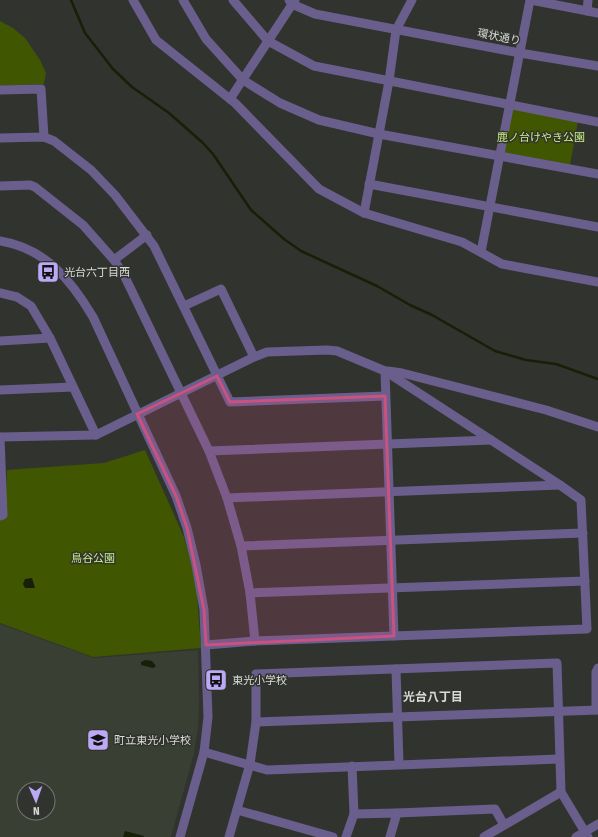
<svg xmlns="http://www.w3.org/2000/svg" width="598" height="837" viewBox="0 0 598 837" font-family="'Fira Sans Condensed','Noto Sans JP',sans-serif">
  <style>
    .built { fill: #3a3f33; fill-rule: evenodd }
    .green { fill: #405600 }
    .water { fill: #171f07 }
    .lines { fill: none; stroke-linecap: round; stroke-linejoin: round }
    .stream { stroke: #171f07; stroke-width: 2.5 }
    .minor { stroke: #6a5e8d; stroke-width: 9 }
    .marked { fill: #c95280; fill-opacity: 0.2; stroke: #c95280; stroke-width: 3; stroke-linejoin: round }
    .labels { text-anchor: middle; dominant-baseline: central; stroke-width: 3; stroke-linejoin: round; paint-order: stroke }
    .street-label { font-size: 11px; fill: #d9dad7; stroke: #31342e }
    .park-label { font-size: 11px; fill: #c8ed86; stroke: #31342e }
    .poi-label { font-size: 11px; fill: #d9dad7; stroke: #31342e; text-anchor: start }
    .neighbourhood-label { font-size: 12px; font-weight: bold; fill: #d9dad7; stroke: #31342e }
  </style>
  <rect width="100%" height="100%" fill="#31342e"/>
  <path class="built" d="M0,624L94,658L198,650L199,701L198,727L194,753L171,837H0ZM24,789H48V813H24Z"/>
  <g class="green">
    <path d="M0,21L13,28L25,38L40,60L46,73L44,84L0,86Z"/>
    <path d="M512,109L578,121L570,165L504,153Z"/>
    <path d="M145,450L184,537L196,581L201,648L93,657L0,623V518L5,517L7,470L104,463Z"/>
  </g>
  <g class="water">
    <path d="M32,578L35,588H25L23,584L25,579Z"/>
    <path d="M146,660L152,661L156,666L153,668L141,665V662Z"/>
    <path d="M125,831L144,836V837H123Z"/>
  </g>
  <g class="lines">
    <path class="stream" d="M71,0L85,33L113,69L132,87L169,113L203,143L213,154L251,210L284,239L301,251L377,286L410,305L432,315L495,351L526,360L556,364L598,379"/>
    <g class="minor">
      <path d="M133,0L156,40L235,103L319,189L364,213L462,242L502,264L598,282"/>
      <path d="M183,0L206,39L243,80L280,103L319,120L379,134L598,174"/>
      <path d="M233,0L268,41L314,66L598,122"/>
      <path d="M289,0L292,4L315,14L520,53L598,66"/>
      <path d="M531,0L598,13"/>
      <path d="M587,11L588,0"/>
      <path d="M0,90L41,89L44,137"/>
      <path d="M230,99L295,0"/>
      <path d="M0,138L44,137L54,141L91,170L115,195L154,246L230,402L385,396"/>
      <path d="M369,184L598,227"/>
      <path d="M0,186L30,185L35,187L83,225L114,260L124,275L209,451L227,498L241,546L250,593L255,641"/>
      <path d="M364,213L389,81L396,30L412,0"/>
      <path d="M0,241C45,248 71,280 93,317L176,496L187,528L196,565L204,610L208,717L204,752L180,837"/>
      <path d="M481,252L530,0"/>
      <path d="M114,260L147,235"/>
      <path d="M0,293L17,297L31,306L50,338L96,435"/>
      <path d="M184,306L221,289L254,357"/>
      <path d="M0,341L50,338"/>
      <path d="M385,371L394,636"/>
      <path d="M388,371L402,373L546,410L598,427"/>
      <path d="M0,390L73,387"/>
      <path d="M0,437L96,435L254,357L267,352L327,350L337,351L385,371L560,485L581,500L587,629L255,641L206,645"/>
      <path d="M209,451L491,440"/>
      <path d="M227,498L560,485"/>
      <path d="M0,516L3,515L0,437"/>
      <path d="M241,546L583,533"/>
      <path d="M250,593L585,581"/>
      <path d="M396,669L399,764"/>
      <path d="M596,710V672L598,668"/>
      <path d="M256,722L598,710"/>
      <path d="M204,752L267,770L559,759"/>
      <path d="M237,810L333,837"/>
      <path d="M397,813L495,809L504,825"/>
      <path d="M354,814L397,813L390,837"/>
      <path d="M229,837L250,764L256,722V674L557,663L561,792L588,837"/>
      <path d="M346,837L354,814L352,766"/>
      <path d="M484,837L561,792"/>
      <path d="M576,837L598,824"/>
    </g>
  </g>
  <path class="marked" d="M217,376L230,402L385,396L394,636L206,645L204,610L187,528L176,496L137,414Z"/>
  <defs>
    <g id="bus-square" transform="scale(1.15)"><rect x="-9" y="-9" width="18" height="18" rx="4" fill="#bca9f5" stroke="#31342e"/><path d="M-5-6H5V4H4V6H2V4H-2V6H-4V4H-5ZM-3.5-4V0h7V-4ZM-3.5 1.2v1.5H-2V1.2ZM2 1.2v1.5H3.5V1.2Z" fill="#111"/></g>
    <g id="school-square" transform="scale(1.15)"><rect x="-9" y="-9" width="18" height="18" rx="4" fill="#bca9f5" stroke="#31342e"/><path d="M0-5L7-2L0 1L-7-2ZM-4 1L0 2.5L4 1V4Q0 6-4 4Z" fill="#111"/></g>
  </defs>
  <g fill-rule="evenodd">
    <use href="#bus-square" x="48" y="272"/>
    <use href="#bus-square" x="216" y="680"/>
    <use href="#school-square" x="98" y="740"/>
  </g>
  <g class="labels">
    <g class="street-label">
      <text transform="translate(499 37) rotate(11)">環状通り</text>
    </g>
    <g class="park-label">
      <text x="541" y="137">鹿ノ台けやき公園</text>
      <text x="93" y="558">鳥谷公園</text>
    </g>
    <g class="poi-label">
      <text x="64" y="272">光台六丁目西</text>
      <text x="232" y="680">東光小学校</text>
      <text x="114" y="740">町立東光小学校</text>
    </g>
    <g class="neighbourhood-label">
      <text x="433" y="697">光台八丁目</text>
    </g>
  </g>
  <g transform="translate(36 801) rotate(178)"><circle r="19" fill="#31342e" stroke="#747672"/>
  <path d="M0-3L7 15L0 10L-7 15Z" fill="#bca9f5"/>
  <text y="-6" font-size="11" font-weight="bold" text-anchor="middle" fill="#d9dad7">N</text>
  </g>
</svg>
